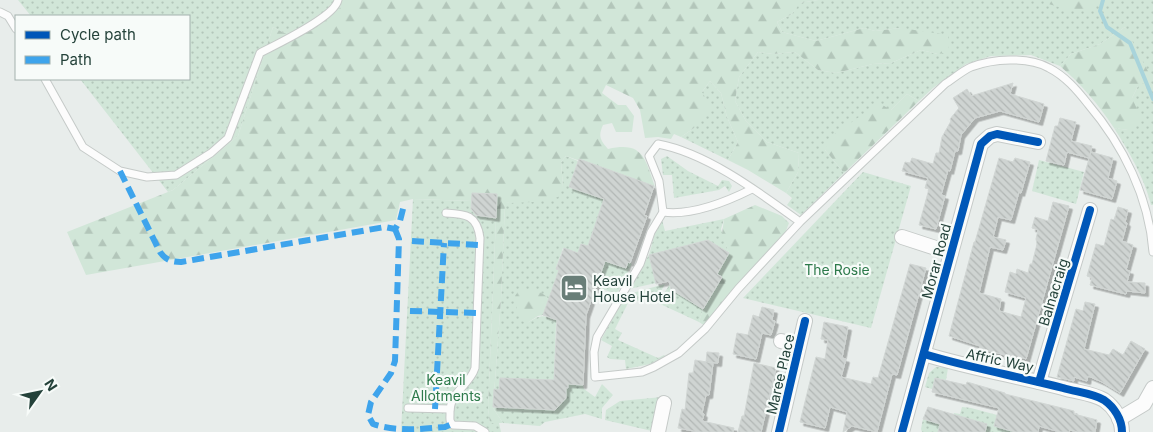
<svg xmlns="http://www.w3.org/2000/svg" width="1153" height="432" viewBox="0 0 1153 432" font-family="Inter,sans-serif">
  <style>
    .green { fill: url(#green-dots) }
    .forest { fill: url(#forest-firs) }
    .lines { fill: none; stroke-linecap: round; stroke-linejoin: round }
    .stream { stroke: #a9d4db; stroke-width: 4 }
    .building { fill: url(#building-back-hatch); stroke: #d1d6d4; filter: url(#shadow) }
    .service-casing { stroke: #c5cac8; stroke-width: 9 }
    .minor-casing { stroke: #c5cac8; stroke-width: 16 }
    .service { stroke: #fcfcfc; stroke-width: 7 }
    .minor { stroke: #fcfcfc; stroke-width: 14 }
    .quiet { stroke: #3ea4ec; stroke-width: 6; stroke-dasharray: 12 6; stroke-linecap: butt }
    .cycleway-casing { stroke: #f7fbf9; stroke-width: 11 }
    .cycleway { stroke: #0057b8; stroke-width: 8 }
    .labels { text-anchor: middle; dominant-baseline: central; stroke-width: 4.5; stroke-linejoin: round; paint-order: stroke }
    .street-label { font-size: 14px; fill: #24423a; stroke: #f7fbf9 }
    .park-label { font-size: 14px; fill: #2d7a4b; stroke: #f7fbf9 }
    .poi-label { font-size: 14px; fill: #24423a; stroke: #f7fbf9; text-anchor: start }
  </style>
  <defs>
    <pattern id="green-dots" width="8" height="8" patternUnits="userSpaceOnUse" patternTransform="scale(1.25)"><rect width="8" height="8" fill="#d1e6d8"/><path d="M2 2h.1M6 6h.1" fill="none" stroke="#b3c6ba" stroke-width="1.8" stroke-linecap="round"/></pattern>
    <pattern id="forest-firs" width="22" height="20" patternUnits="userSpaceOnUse" patternTransform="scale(1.25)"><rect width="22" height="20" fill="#d1e6d8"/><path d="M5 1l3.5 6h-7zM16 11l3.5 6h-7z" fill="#b3c6ba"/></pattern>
    <pattern id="building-back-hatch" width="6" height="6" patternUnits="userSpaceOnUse" patternTransform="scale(1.25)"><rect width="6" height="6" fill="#cfd4d2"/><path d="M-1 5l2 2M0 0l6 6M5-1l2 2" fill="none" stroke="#b2b7b5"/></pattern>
    <filter id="shadow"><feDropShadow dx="3.5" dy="3.5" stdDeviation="0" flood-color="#0004"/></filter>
  </defs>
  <rect width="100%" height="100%" fill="#e8edeb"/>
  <g class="green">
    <path d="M18,0H341L340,8L312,32L284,33L273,27L238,136L173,190L168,192L80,79H189V16H31Z"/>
    <path d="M818,0H1153V205H1151C1144,177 1129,152 1114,128L1128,130L1132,98L1138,86L1125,27L1100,44L1071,54L1060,66L1031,55L991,56L966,64L933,88L919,101L907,94L891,110L825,150L844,173L801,215L787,205L792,198L786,193L798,172L799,153L767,142L746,121L735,101L739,77L758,52L773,54L795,52L818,70L836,73L873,64L891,63L921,50L938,54L901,28L875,31L864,28L816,41L782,32L777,22L792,14L799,3Z"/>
    <path d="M710,81L721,93L727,117L738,142L728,160L681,137L694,128L702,92Z"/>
    <path d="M566,156L578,161L569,187L604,199L588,246L581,244L578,253L563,248L556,268L559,270L549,299L527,323C542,314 543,315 559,321L556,323L554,380L500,378L499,390H494L493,407L555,410L566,398V388H568V384L583,385L584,389L595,397L602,384L613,395L602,408V419L585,414L545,422L540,426L503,423L493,408L501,299L505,203L516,202L563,187L561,162Z"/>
    <path d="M667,156L688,171L718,186L722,180L729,181L732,186L729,192L725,186L719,190L674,198L672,175H663L661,159Z"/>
    <path d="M1039,160L1084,172L1076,204L1032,191Z"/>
    <path d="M863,172L911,186L871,328L743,298Z"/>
    <path d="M413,199L472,201L471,209L476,216L496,218L488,408L490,423H499L501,432H401Z"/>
    <path d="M724,219L721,229L729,253L708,240L649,255L656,283L629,289L649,255L656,229L662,220L665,231Z"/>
    <path d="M605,261L625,268L628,262L632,264L617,294L596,287Z"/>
    <path d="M665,284L654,304L647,296L638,301L631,297L615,329L622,333L618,340L658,358L664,355L665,356L650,364L626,369L625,360L610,359L607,357L612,346L601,340L625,295Z"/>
    <path d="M670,284L671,290L703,309L699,322L658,303Z"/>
    <path d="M936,367L948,368L946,380L935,378L932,389L925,387L929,373Z"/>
    <path d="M662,397L656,432L605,420L606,410L620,401Z"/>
    <path d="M962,407L971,408L997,415L995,426L1001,428L1015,422L1013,432H985V430L944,432L952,421L954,413L960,414Z"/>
    <path d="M942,418L938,432H922L921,429L923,419L936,422Z"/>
  </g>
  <g class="forest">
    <path d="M341,0H818L800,3L792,14L777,22L782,32L816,41L864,28L875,31L901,28L948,35L949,52L938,54L921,50L891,63L873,64L836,73L818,70L795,52L773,54L758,52L739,77L735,101L746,121L767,142L799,153L798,172L786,193L748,170L728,160L738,142L727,117L721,93L710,81L702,92L711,107L694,128L681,137L674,134L671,139L658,137L645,138L640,110L633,98L606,85L602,93L618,105H626L634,116L632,132H616L612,123L603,125C598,136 600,140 608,149C643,141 645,158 655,187L566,156L561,162L563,187L558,197L535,202L505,203L501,299L493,408L503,423H490L488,408L497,194L473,193L472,201L413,199L400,202L396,220L86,275L67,232L173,190L238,136L273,27L284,33L312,31L340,8Z"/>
    <path d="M1048,0H1096V9L1073,11L1045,3Z"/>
    <path d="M1125,27L1152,79L1138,86L1132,98L1141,118L1128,130L1114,128C1099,105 1081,84 1060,66L1071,54L1100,44Z"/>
    <path d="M907,94L919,101L844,173L825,150L829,138L879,103L891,110Z"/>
    <path d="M755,205L782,216L789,223L785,233L729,294L705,326L699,322L703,309L722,278L717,274L729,253L722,234L724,219Z"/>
    <path d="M520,289C533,289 540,290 549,299L543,315L538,316L527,323L522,321L517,309L515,296Z"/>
  </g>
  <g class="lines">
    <path class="stream" d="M1103,0L1100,11L1107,27L1130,43L1153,99"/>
  </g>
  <g class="building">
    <path d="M1013,83L1010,94L1044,104L1039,122L1000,111L975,118L961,135L958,151H955L950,171L948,170L941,195L945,196L936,229L919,225L929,189L925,188L928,178L902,171L905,162L910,163L912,158L933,164L936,153H939L942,137L951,121L950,119L959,108L953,98L967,89L971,96Z"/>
    <path d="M1060,118L1076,122L1071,141L1092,146L1089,158L1067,152L1064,165L1046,161L1055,126H1058Z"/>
    <path d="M1091,152L1113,158L1108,178L1117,181L1112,199L1080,190Z"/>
    <path d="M999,158L1013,162L1015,158L1030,162L1021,193L1019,192L1011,220L998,217L993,237L1006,240L1003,250L990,247L979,293L1001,299L999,311L1021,317L1026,298L1005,292L1010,272L1016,274L1017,269L1028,273L1030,264H1032L1037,244L1036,239L1038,230L1032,228L1035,217L1048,221L1053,202L1069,206L1026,359L1020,357L1019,362L1004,359L1005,355L980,348V346L949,336L974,242H975Z"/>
    <path d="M579,159L654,186L644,215L647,216L630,263L628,262L626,268L605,261L586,315L583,385L568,384V388H566V398L555,410L493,407L494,389L499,390L500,378L554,380L557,320L543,315L559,270L556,269L564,248L578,253L581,244L588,246L604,199L569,187Z"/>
    <path d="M472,193L497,194L496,218L476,215L471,209Z"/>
    <path d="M1118,207L1128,210L1125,222L1127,223L1122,241L1133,245L1126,270L1130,271L1127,282L1145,283V293L1127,291L1126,294L1090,285L1092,278L1087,276L1096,244L1104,246L1111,219L1114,220Z"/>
    <path d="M708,240L729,253L717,274L722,277L703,309L671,289L669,281L656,284L649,255Z"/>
    <path d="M910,264L926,268L897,375L892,374L877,432L852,426L843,432L847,412L830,407L825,428L800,422L816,357L825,359L828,340L821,339L824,322L848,327L842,358L846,359L841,377L871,384L873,377L878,378Z"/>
    <path d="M1085,302L1095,304L1084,349L1109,355L1113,349L1123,355L1131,341L1145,349L1120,393L1102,382L1088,376L1087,381L1074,377V381L1057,377L1076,309L1083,311Z"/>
    <path d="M762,307L774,310L772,320L775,321L771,335L762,333L756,359L733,354L737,333L748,335L753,315L759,317Z"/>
    <path d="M707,352L719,353L718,363L706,362Z"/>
    <path d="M695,360L713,363L709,395H706L702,413L704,414L702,421L734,428L733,432H699L678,428L682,409L685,410L689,373H693Z"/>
    <path d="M754,363L776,368L761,432H738L742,416H744Z"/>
    <path d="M935,378L966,385L967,382L1005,393V394L1074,411V414L1097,420L1095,432H1078L1070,430L1069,432H1060L1039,426L1038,432H1015L994,426L999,408L932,392Z"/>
    <path d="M928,407L987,424L985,432H938L940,424L923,419Z"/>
  </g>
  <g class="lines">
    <g class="service-casing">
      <g id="service">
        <path d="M0,12L8,16L16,29"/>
        <path d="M45,79L83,147L120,171L147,177L176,175L211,153L228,138L260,53C277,44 335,17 338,0"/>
        <path d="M663,212C692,216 726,202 752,189"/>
        <path d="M446,213C466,214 477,215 480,238L475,368C469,387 449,391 450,414C450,419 449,421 453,425L475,426L485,432"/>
        <path d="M800,222C760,193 707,153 658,144L649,156L659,181L663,212L651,232L640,264L597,337L594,352L595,377L642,372L654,367L679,353L705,329L738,289L800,222L945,84C953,79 962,71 971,67C992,59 1028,56 1049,68C1065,76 1077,90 1088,104C1123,145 1149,197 1153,252"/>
        <path d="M408,408L450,409"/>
      </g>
    </g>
    <g class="minor-casing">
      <g id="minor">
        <path d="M902,237L951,253"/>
        <path d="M781,341L799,346"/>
        <path d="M924,354C970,368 1017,376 1063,388C1076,392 1092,393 1104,400C1114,407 1122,419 1122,432"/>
        <path d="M1039,382L1090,210"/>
        <path d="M1119,419L1144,404L1153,388"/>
        <path d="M658,432L664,403"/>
        <path d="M779,432L805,321"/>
        <path d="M902,432L981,144L990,136L997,134L1038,142"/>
      </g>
    </g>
    <use href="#service" class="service"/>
    <use href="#minor" class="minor"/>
    <g class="quiet">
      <path d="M120,171L160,252C166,260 171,262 181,262L385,227L395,229L400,221L404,205"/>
      <path d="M395,229L399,239L395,361L391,373L371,402L368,415L373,424C396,432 421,429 445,427L452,424"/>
      <path d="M412,241L479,245"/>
      <path d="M410,311L477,313"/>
      <path d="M435,409L444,243"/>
    </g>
    <g class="cycleway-casing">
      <g id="cycleway">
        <path d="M924,354C970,368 1017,376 1063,388C1076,392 1092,393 1104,400C1114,407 1122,419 1122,432"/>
        <path d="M1039,382L1090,210"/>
        <path d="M779,432L805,321"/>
        <path d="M902,432L981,144L990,136L997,134L1038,142"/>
      </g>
    </g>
    <use href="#cycleway" class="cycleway"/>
  </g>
  <defs>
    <g id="hotel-square" transform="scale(1.4375)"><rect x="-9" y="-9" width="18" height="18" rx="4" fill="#697e78" stroke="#f7fbf9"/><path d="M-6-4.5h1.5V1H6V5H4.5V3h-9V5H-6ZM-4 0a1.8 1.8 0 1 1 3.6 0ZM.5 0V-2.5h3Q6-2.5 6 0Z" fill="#fff"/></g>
  </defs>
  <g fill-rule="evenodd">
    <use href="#hotel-square" x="574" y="288"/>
  </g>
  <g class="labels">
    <g class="street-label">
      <text transform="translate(936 261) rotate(-75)">Morar Road</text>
      <text transform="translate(1053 292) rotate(-73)">Balnacraig</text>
      <text transform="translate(1000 360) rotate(12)">Affric Way</text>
      <text transform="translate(780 374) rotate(-77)">Maree Place</text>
    </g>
    <g class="park-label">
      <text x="837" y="269">The Rosie</text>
      <text x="446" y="379">Keavil<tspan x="446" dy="16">Allotments</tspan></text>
    </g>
    <g class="poi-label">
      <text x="593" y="280">Keavil<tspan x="593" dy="16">House Hotel</tspan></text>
    </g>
  </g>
  <rect x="15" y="15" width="175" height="65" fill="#f7fbf9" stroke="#a3b1ad"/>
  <rect x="25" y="31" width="25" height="8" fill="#0057b8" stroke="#a3b1ad"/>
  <text x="60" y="40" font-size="15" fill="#24423a">Cycle path</text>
  <rect x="25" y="56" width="25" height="8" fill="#3ea4ec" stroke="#a3b1ad"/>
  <text x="60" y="65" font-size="15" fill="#24423a">Path</text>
  <g transform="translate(40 392) rotate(57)" stroke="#f7fbf9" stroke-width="4" paint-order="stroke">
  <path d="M0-4L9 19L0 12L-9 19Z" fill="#24423a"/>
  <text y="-8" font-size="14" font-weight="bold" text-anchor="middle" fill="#24423a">N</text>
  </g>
</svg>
